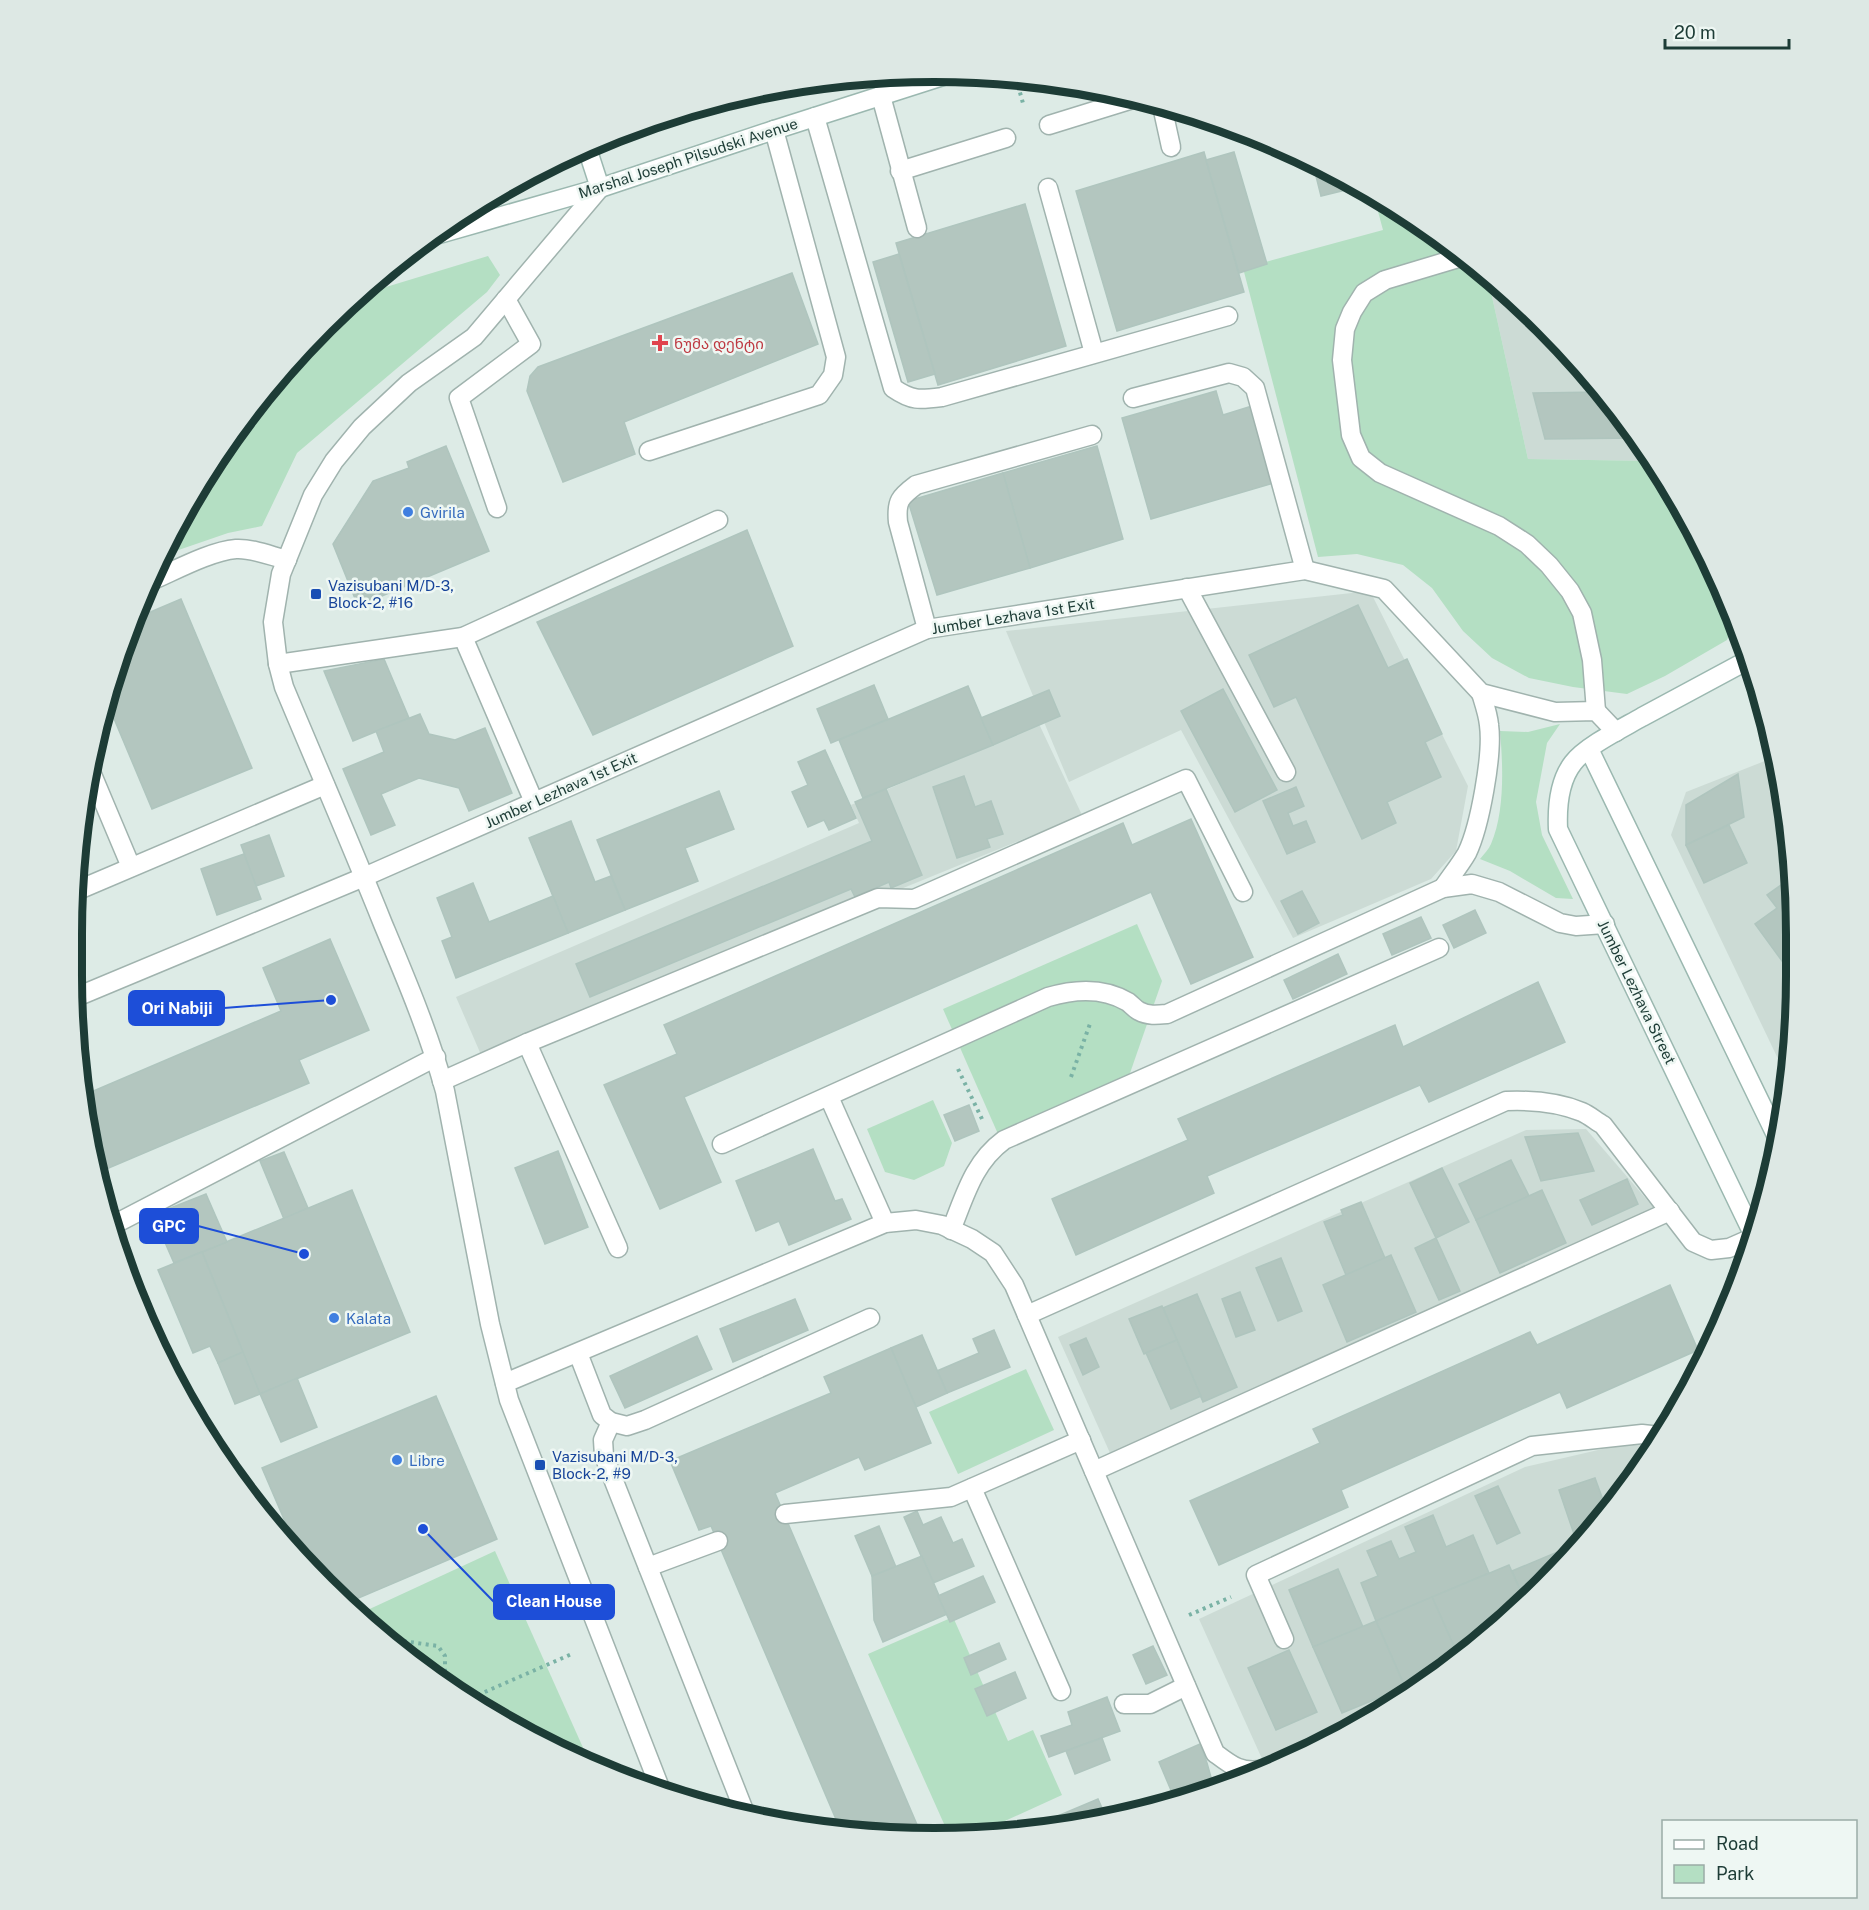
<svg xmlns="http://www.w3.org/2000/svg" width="1869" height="1910" viewBox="0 0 1869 1910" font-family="'Public Sans','Noto Sans Georgian',sans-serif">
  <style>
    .built { fill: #ccdbd5 }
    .green { fill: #b4dfc3 }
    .building { fill: #b3c6bf; stroke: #afc5be; stroke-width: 1.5 }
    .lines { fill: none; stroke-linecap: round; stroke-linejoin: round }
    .lane-casing { stroke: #a0b3ae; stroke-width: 21 }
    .street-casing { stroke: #a0b3ae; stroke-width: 21 }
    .secondary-casing { stroke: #9bb8b0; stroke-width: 21 }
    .path { stroke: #7ab2a5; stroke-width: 4; stroke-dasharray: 3 4.5; stroke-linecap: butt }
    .lane { stroke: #fff; stroke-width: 18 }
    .street { stroke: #fff; stroke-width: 18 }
    .secondary { stroke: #fff; stroke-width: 18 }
    .health-dot { fill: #e0444e; stroke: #eef7f3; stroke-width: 2 }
    .shop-dot { fill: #3f7fe0; stroke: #eef7f3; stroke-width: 2 }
    .transit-dot { fill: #1a4fb4; stroke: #eef7f3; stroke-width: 2 }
    .labels { text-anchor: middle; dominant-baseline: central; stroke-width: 5; stroke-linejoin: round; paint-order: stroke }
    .street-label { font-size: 15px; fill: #1d3c36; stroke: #eef7f3 }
    .health-label { font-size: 15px; fill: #be3a42; stroke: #eef7f3; text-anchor: start }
    .shop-label { font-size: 15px; fill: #366cbe; stroke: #eef7f3; text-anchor: start }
    .transit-label { font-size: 15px; fill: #164399; stroke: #eef7f3; text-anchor: start }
    .rim { fill: none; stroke: #1d3c36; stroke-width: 8 }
    .leader { fill: none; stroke: #1d4ed8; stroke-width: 2 }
    .callout-dot { fill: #1d4ed8; stroke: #eef7f3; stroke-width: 2 }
    .callout { fill: #1d4ed8; stroke: #1d4ed8; stroke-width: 2 }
    .callout-label { font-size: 16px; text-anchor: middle; font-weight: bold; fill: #fff }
  </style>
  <rect width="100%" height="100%" fill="#ddebe6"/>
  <g class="built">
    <path d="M1487,274L1503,286L1619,410L1651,461L1528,459Z"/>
    <path d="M1370,591L1468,786L1456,851L1431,879L1293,938L1181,730L1069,782L1006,631Z"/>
    <path d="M1039,724L1082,815L891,893L883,888L482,1057L456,997L859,823L851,805Z"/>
    <path d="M1775,757L1795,878L1790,1084L1671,835L1686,792Z"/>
    <path d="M1586,1129L1654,1208L1110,1453L1058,1337L1526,1130Z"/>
    <path d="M1641,1440L1656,1442L1583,1544L1460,1660L1370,1715L1263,1761L1199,1619L1525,1467Z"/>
  </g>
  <g class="green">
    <path d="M793,88L625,140L623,135L712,101Z"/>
    <path d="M1373,193L1487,274L1528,459L1651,461L1708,553L1734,622L1727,640L1665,676L1627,694L1573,687L1529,678L1492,658L1463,631L1432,588L1403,565L1357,554L1318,557L1243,268L1383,230Z"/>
    <path d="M488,256L500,275L487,292L297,453L262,526L228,533L164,555L188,503L286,366L363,294Z"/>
    <path d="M1560,724L1547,743L1536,802L1542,835L1573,899L1556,898L1510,871L1480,859C1484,854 1489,849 1491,844C1505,812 1503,765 1500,731L1528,732Z"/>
    <path d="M1137,924L1162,981L1129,1076L998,1134L943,1009Z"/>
    <path d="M933,1100L952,1143L944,1166L914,1180L885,1172L867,1129Z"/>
    <path d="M1026,1369L1054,1430L958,1474L929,1412Z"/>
    <path d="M495,1551L589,1761L503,1722L361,1613Z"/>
    <path d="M953,1617L1008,1741L1033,1730L1062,1795L972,1836L949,1835L868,1654Z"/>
  </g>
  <g class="building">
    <path d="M1204,152L1244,292L1117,331L1076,191Z"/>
    <path d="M1234,152L1267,264L1239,273L1206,160Z"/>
    <path d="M1313,164L1362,186L1321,196Z"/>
    <path d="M1025,204L1066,346L938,385L896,243Z"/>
    <path d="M899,254L935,374L908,382L873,262Z"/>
    <path d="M792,273L818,344L624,422L635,454L563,482L527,391L530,376L538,367Z"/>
    <path d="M1216,391L1223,415L1252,406L1274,483L1151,519L1122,418Z"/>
    <path d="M1602,392L1619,410L1637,438L1545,439L1533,393Z"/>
    <path d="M446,446L489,551L358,606L333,544L373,481L409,468L407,462Z"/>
    <path d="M1097,446L1123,539L1030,568L1003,473Z"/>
    <path d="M1003,473L1030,568L937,595L908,501Z"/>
    <path d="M747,530L793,646L593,735L537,622Z"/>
    <path d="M181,599L252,768L152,809L107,702L118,657L136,618Z"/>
    <path d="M1358,605L1388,668L1407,659L1442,734L1425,742L1441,777L1387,802L1396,823L1362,839L1296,697L1274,707L1249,655Z"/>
    <path d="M384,659L409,718L353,741L324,671Z"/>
    <path d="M874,685L888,719L831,743L817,709Z"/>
    <path d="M968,686L993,745L863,798L839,740Z"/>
    <path d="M1223,689L1277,790L1235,812L1181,711Z"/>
    <path d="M1049,690L1060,716L993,745L981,718Z"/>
    <path d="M420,714L429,734L455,740L485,728L512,793L469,811L459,788L419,778L381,794L395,825L371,835L343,769L384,752L376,731Z"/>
    <path d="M825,750L856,818L829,830L824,820L808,827L792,792L808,785L798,762Z"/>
    <path d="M1738,774L1744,817L1686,845V805Z"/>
    <path d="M964,776L975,807L991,801L1003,834L987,839L990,847L957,858L933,787Z"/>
    <path d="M1296,787L1304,806L1288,813L1293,826L1306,821L1315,842L1287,854L1263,801Z"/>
    <path d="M886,789L922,875L891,888L889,882L855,897L851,889L590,997L576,964L872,841L855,802Z"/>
    <path d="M719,791L734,829L685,848L698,881L625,910L597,840Z"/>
    <path d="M1191,819L1253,957L1191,984L1151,892L684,1097L721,1182L660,1209L604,1085L677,1054L664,1025L1123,823L1132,845Z"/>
    <path d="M571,821L595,882L611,876L625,910L568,933L529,838Z"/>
    <path d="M1729,825L1747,863L1704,883L1686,845Z"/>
    <path d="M269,835L284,876L256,886L241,845Z"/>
    <path d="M244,854L261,899L217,915L201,869Z"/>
    <path d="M1795,875V878L1793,976L1755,924L1777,908L1767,895Z"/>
    <path d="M473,883L489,922L553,896L568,933L456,978L442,941L452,937L437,898Z"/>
    <path d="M1302,891L1319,923L1298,934L1281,901Z"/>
    <path d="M1475,910L1486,933L1454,948L1443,925Z"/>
    <path d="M1421,917L1431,938L1392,955L1383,934Z"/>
    <path d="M330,939L369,1030L299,1060L309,1083L97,1173L89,1144L84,1095L281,1011L263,968Z"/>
    <path d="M1338,954L1347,974L1293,999L1284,980Z"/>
    <path d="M1538,982L1565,1042L1429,1102L1420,1085L1207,1176L1214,1193L1076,1255L1052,1199L1188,1140L1178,1119L1395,1025L1403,1047Z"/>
    <path d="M969,1105L979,1131L955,1141L944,1115Z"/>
    <path d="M1578,1133L1594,1171L1541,1181L1525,1137Z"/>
    <path d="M813,1149L835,1201L842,1199L851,1219L789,1245L779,1221L756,1231L736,1181Z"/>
    <path d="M558,1151L588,1227L545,1244L515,1168Z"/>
    <path d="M284,1152L308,1208L284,1219L260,1161Z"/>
    <path d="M1511,1160L1529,1196L1476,1220L1459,1184Z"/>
    <path d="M1442,1168L1469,1222L1436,1238L1410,1183Z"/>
    <path d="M1627,1179L1638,1204L1592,1225L1580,1200Z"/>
    <path d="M352,1190L410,1332L260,1394L202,1252Z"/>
    <path d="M1542,1190L1566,1243L1500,1273L1476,1220Z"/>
    <path d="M206,1194L227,1242L174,1263L153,1215Z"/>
    <path d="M1361,1202L1385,1258L1346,1275L1324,1222L1343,1215L1341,1210Z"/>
    <path d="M1436,1238L1460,1291L1439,1300L1415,1248Z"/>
    <path d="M202,1252L243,1352L218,1363L210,1346L193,1353L158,1270Z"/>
    <path d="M1391,1255L1416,1312L1347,1342L1323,1285Z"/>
    <path d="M1281,1258L1302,1311L1278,1321L1256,1268Z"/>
    <path d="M1670,1285L1698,1350L1567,1408L1560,1392L1341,1490L1348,1507L1219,1565L1190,1501L1320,1443L1313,1429L1530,1332L1537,1345Z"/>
    <path d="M1240,1292L1255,1330L1236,1337L1222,1299Z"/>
    <path d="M1197,1294L1237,1387L1203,1402L1163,1308Z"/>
    <path d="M795,1299L808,1330L733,1362L720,1329Z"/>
    <path d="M1162,1306L1177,1340L1144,1354L1129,1319Z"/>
    <path d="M994,1330L1010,1367L947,1393L937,1371L979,1353L973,1339Z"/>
    <path d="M922,1335L947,1393L916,1407L891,1348Z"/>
    <path d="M697,1336L712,1369L625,1408L610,1376Z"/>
    <path d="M1086,1338L1099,1367L1083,1375L1070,1345Z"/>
    <path d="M1177,1340L1201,1396L1171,1409L1146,1353Z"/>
    <path d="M891,1348L931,1443L865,1470L859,1457L775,1493L921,1834L841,1831L711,1526L699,1530L670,1461L831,1393L824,1377Z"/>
    <path d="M243,1352L260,1394L235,1404L218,1363Z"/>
    <path d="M297,1378L317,1427L281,1442L260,1394Z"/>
    <path d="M436,1396L497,1539L347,1603L325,1586L299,1554L262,1468Z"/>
    <path d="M1595,1478L1607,1511L1596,1526L1574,1534L1559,1490Z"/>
    <path d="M1498,1486L1520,1533L1497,1544L1475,1496Z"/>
    <path d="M917,1511L923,1525L941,1517L953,1543L962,1539L974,1566L933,1583L904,1517Z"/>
    <path d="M1433,1515L1446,1547L1473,1535L1489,1573L1376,1621L1361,1583L1378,1576L1367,1551L1391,1541L1399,1559L1416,1552L1405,1527Z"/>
    <path d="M879,1526L896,1567L872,1576L855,1536Z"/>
    <path d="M1586,1540L1583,1544L1524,1599L1512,1571Z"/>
    <path d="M922,1556L947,1614L883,1642L874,1620L872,1576Z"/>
    <path d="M1509,1565L1524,1599L1460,1660L1432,1597Z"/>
    <path d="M1338,1569L1363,1627L1313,1647L1289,1590Z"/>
    <path d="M983,1576L995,1602L950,1622L938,1596Z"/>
    <path d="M1432,1597L1460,1660L1439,1672L1405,1687L1376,1621Z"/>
    <path d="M1376,1621L1405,1687L1342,1713L1313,1647Z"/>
    <path d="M999,1643L1006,1659L971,1675L964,1658Z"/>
    <path d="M1153,1646L1167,1675L1146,1684L1133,1655Z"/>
    <path d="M1289,1650L1317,1712L1276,1730L1248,1668Z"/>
    <path d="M1015,1672L1026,1698L987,1716L975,1689Z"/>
    <path d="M1107,1697L1120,1731L1049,1757L1041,1736L1072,1725L1068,1712Z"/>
    <path d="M1102,1738L1110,1760L1075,1774L1066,1751Z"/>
    <path d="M1200,1744L1207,1763L1214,1788L1176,1802L1159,1762Z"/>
    <path d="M1098,1799L1106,1817L1022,1831Z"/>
  </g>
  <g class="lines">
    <g class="lane-casing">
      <g id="lane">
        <path d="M881,96L917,228"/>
        <path d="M1162,106L1171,147"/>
        <path d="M815,117L893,388C912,401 919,400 942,397L1228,316"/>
        <path d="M1049,125L1133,99"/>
        <path d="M900,171L1006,138"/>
        <path d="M1048,188L1094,353"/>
        <path d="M1462,257L1385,280L1364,293L1352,312L1345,329L1342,360L1351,435L1361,458L1380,473L1499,526L1527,544L1549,565L1570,591L1582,613L1592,660L1596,711"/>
        <path d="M1133,398L1229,373L1243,377L1255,388L1305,570"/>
        <path d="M649,451L819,395L833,375L836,357L774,130"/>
        <path d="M497,508L459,398L531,344L506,299"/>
        <path d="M153,580C176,570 211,551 236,549C252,548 271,556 287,560"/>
        <path d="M1187,588L1286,772"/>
        <path d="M927,629L898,522C896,501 900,497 916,485L1092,435"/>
        <path d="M463,637L534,802"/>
        <path d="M278,664L463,637L718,520"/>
        <path d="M91,772L131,867"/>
        <path d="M1443,888C1451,876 1460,865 1467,853C1480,826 1493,754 1489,725C1488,714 1484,703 1481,693"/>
        <path d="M76,891L325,785"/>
        <path d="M74,998L364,877"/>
        <path d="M527,1043L618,1248"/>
        <path d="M442,1081L527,1043L878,898L914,899L1186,779L1243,892"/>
        <path d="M829,1097L885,1223"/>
        <path d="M722,1144L1048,997C1075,989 1103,987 1128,1002C1132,1005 1135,1009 1139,1011C1148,1016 1157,1015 1167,1014L1443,888L1472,884L1499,892L1560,923L1576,926L1605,924"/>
        <path d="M113,1225L436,1057"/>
        <path d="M951,1230C965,1196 973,1163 1004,1140L1439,948"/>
        <path d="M1027,1315L1506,1101C1531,1100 1558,1102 1582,1112C1589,1115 1596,1121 1603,1125L1693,1242L1711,1250L1729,1248L1754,1237"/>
        <path d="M578,1353L602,1415L611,1422L627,1426L645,1420L870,1318"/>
        <path d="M505,1383L885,1223L916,1220L942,1225L972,1239L993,1253L1014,1285L1215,1753C1231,1765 1240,1773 1261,1770"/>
        <path d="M611,1422L603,1440L604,1456L745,1813"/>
        <path d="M1094,1471L1670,1211"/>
        <path d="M972,1488L1061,1691"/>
        <path d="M785,1514L951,1497L1081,1440"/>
        <path d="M648,1567L718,1541"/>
        <path d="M1284,1639L1256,1575L1532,1446L1642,1434L1660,1436"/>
        <path d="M1124,1704H1150L1186,1686"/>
      </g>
    </g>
    <g class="street-casing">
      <g id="street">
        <path d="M600,188L474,337L409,383L362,427L334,461L313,495L281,574L273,622L278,664L284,687C317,766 351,844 383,924C406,979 429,1033 445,1091L490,1324L509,1400L662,1793"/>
        <path d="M364,877L927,629L1305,570L1384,589L1481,693L1555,712L1596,711L1616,732"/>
      </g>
    </g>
    <g class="secondary-casing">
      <g id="secondary">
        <path d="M587,148L600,188"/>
        <path d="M432,236L600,188L774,130L943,76"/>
        <path d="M1748,660C1713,679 1678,698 1642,717C1623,728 1586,746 1573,763C1559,781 1557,807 1558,829L1755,1238"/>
        <path d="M1589,749L1778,1139"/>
      </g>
    </g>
    <g class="path">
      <path d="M1016,78L1024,107"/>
      <path d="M958,1069L982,1119"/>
      <path d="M1071,1077L1091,1021"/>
      <path d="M1189,1615L1231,1597"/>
      <path d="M396,1640L438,1646L445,1656V1672L442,1675"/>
      <path d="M471,1698L574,1653"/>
    </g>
    <use href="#lane" class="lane"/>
    <use href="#street" class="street"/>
    <use href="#secondary" class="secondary"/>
  </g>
  <path class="health-dot" d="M657 334h6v6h6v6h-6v6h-6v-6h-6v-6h6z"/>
  <g class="shop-dot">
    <circle cx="408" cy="512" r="6"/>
    <circle cx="334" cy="1318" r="6"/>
    <circle cx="397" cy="1460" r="6"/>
  </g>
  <g class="transit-dot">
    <rect x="310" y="588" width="12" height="12" rx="3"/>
    <rect x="534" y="1459" width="12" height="12" rx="3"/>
  </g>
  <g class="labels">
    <g class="street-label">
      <text transform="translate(688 158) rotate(-18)">Marshal Joseph Pilsudski Avenue</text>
      <text transform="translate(1013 616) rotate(-9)">Jumber Lezhava 1st Exit</text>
      <text transform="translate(561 790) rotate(-24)">Jumber Lezhava 1st Exit</text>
      <text transform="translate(1637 992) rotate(64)">Jumber Lezhava Street</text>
    </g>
    <g class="health-label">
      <text x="674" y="343">ნუმა დენტი</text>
    </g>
    <g class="shop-label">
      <text x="420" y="512">Gvirila</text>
      <text x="346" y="1318">Kalata</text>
      <text x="409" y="1460">Libre</text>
    </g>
    <g class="transit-label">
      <text x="328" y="585">Vazisubani M/D-3,<tspan x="328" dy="17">Block-2, #16</tspan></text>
      <text x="552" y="1456">Vazisubani M/D-3,<tspan x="552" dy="17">Block-2, #9</tspan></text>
    </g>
  </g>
  <path d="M0 0H1869V1910H0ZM934 82H934A852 852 0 0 1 1786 934V976A852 852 0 0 1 934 1828H934A852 852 0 0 1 82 976V934A852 852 0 0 1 934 82Z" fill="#dde8e4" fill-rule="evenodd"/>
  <path class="rim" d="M934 82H934A852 852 0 0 1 1786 934V976A852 852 0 0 1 934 1828H934A852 852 0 0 1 82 976V934A852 852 0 0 1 934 82Z"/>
  <path class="leader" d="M331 1000L224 1008M304 1254L198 1226M423 1529L494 1602"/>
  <g class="callout-dot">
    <circle cx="331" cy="1000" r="6"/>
    <circle cx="304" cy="1254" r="6"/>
    <circle cx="423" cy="1529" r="6"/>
  </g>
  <g class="callout">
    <rect x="129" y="991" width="95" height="34" rx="6"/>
    <rect x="140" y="1209" width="58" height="34" rx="6"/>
    <rect x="494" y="1585" width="120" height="34" rx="6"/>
  </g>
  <g class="callout-label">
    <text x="177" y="1014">Ori Nabiji</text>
    <text x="169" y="1232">GPC</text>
    <text x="554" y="1607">Clean House</text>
  </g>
  <rect x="1662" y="1820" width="195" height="78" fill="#eef7f3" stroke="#9aaca7" stroke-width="1.5"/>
  <rect x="1674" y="1840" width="30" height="9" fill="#ffffff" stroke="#9aaca7" stroke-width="1.5"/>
  <text x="1716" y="1850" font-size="18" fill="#1d3c36">Road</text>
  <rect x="1674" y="1865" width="30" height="18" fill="#b4dfc3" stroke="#9aaca7" stroke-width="1.5"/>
  <text x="1716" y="1880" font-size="18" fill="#1d3c36">Park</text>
  <path d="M1665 39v9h124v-9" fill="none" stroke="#1d3c36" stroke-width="3"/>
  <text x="1674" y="39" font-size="18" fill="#1d3c36" stroke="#eef7f3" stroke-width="4.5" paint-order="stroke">20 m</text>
</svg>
